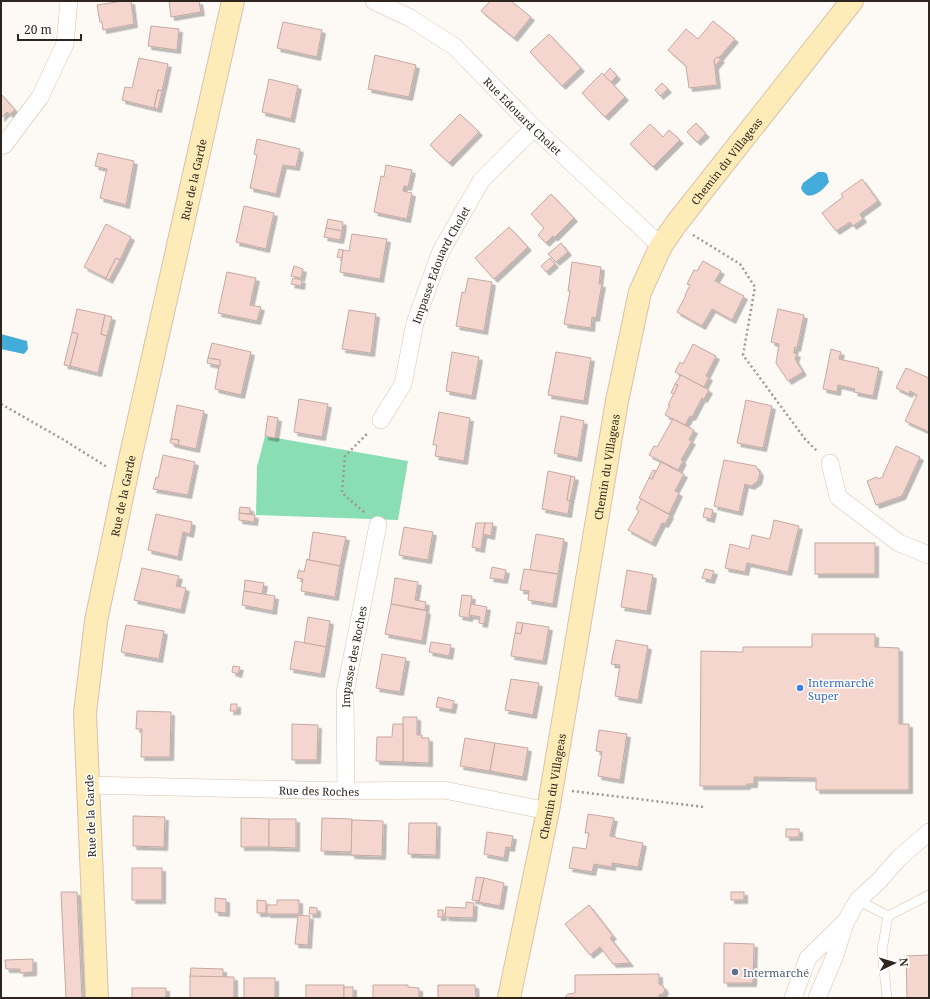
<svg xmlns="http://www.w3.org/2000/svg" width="930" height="999" viewBox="0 0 930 999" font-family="'Noto Serif',serif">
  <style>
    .green { fill: #8adeb4 }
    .water { fill: #43acdb }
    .building { fill: #f4d6ce; stroke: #c5a9a2; filter: url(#shadow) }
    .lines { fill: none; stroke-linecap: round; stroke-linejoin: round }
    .lane-casing { stroke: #d8c2af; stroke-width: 10 }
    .street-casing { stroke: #d8c2af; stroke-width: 18 }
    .secondary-casing { stroke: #d8c2af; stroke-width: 24 }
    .path { stroke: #9d9791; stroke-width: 2.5; stroke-dasharray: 2 3; stroke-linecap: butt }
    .lane { stroke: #fff; stroke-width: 9 }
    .street { stroke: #fff; stroke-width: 17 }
    .secondary { stroke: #fdebb8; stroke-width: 22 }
    .shop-dot { fill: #3f7fe0; stroke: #fff; stroke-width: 1.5 }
    .service-dot { fill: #5c6f8a; stroke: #fff; stroke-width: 1.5 }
    .labels { text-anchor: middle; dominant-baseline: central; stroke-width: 3; stroke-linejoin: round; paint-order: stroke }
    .street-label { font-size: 11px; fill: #2e261e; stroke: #fff }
    .shop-label { font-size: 11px; fill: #366cbe; stroke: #fff; text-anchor: start }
    .service-label { font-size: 11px; fill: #4e5e75; stroke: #fff; text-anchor: start }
  </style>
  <defs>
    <filter id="shadow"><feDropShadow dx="3.5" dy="3.5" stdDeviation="0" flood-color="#0004"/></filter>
  </defs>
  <rect width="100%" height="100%" fill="#fdf9f5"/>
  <path class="green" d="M265,436L408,461L398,520L256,515L257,467Z"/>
  <g class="water">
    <path d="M818,172H824L827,174L829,182C823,191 807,204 801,188L803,183Z"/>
    <path d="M1,334L27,341L28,349L24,354L1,349Z"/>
  </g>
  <g class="building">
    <path d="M123,1H131L134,24L103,30L102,22H100L97,5Z"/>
    <path d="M169,1H199L201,12L171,17Z"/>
    <path d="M490,1H511L531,17L514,38L481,11Z"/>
    <path d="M713,21L735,39L719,58L717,57L714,60L717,85L689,88L686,66L668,50L686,29L698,39Z"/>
    <path d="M283,22L322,30L317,57L277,48Z"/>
    <path d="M151,26L179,29L177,50L148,46Z"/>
    <path d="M549,34L581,68L562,86L530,52Z"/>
    <path d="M375,55L416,65L409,97L368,89Z"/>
    <path d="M717,57L721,59L715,66L714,60Z"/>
    <path d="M139,58L168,64L162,91L158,90L154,108L122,100L125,87L132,88Z"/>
    <path d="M610,68L617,76L611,82L604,75Z"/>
    <path d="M602,73L625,97L605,117L582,93Z"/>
    <path d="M269,79L298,86L291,119L262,112Z"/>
    <path d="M662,83L668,89L660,96L655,90Z"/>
    <path d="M158,90L162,91L158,109L154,108Z"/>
    <path d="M1,94L15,110L10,114L7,112L1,118Z"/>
    <path d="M460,114L479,132L449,163L430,145Z"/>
    <path d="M696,123L706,134L697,142L687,132Z"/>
    <path d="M650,124L663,137L669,130L680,140L653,167L630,144Z"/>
    <path d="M257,139L300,149L296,167L283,165L276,194L250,188L257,155L254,154Z"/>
    <path d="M98,153L134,161L126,205L100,198L107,169L95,166Z"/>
    <path d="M386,165L412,170L408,187L404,186L403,191L412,193L407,219L374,212L381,176L384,177Z"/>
    <path d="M862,179L878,201L860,214L863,219L853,226L850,222L836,231L822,213L843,197L841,194Z"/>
    <path d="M551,194L574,218L554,238L553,236L546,243L538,235L544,228L531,214Z"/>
    <path d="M244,206L274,213L266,249L236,242Z"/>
    <path d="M328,219L343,222L342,231L326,228Z"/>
    <path d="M106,224L131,237L120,260L116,258L106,278L84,267Z"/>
    <path d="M509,227L528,247L494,279L475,258Z"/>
    <path d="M326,228L342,231L340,240L324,237Z"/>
    <path d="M352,234L387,239L380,279L340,272L343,250L349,251Z"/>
    <path d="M561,243L568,252L556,262L548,254Z"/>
    <path d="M339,249L343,250L342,258L337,257Z"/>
    <path d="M116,258L120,260L109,280L106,278Z"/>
    <path d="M550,258L555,264L546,272L541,266Z"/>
    <path d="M703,261L721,271L715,281L744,296L732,320L712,309L702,326L677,312L686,295H685L690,285L687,284L694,270L697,271Z"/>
    <path d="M572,262L601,267L599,284H602L599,300L596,318L592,317L591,328L564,324L570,291H568Z"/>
    <path d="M294,266L303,269L301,278L291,276Z"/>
    <path d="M227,272L256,278L250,305L261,307L257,321L218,313Z"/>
    <path d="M293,278L302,280L301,286L291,284Z"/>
    <path d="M468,278L492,282L484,331L456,326L462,292L465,293Z"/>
    <path d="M77,309L105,315L101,334L107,336L98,373L70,366L78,334L72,332Z"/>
    <path d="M778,309L804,315L797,348L795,347L794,353L797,354L795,359L803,372L788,381L776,363L779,344L771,342Z"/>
    <path d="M349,310L376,314L371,353L342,349Z"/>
    <path d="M105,315L112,317L107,336L101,334Z"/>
    <path d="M72,332L78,334L70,366L64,365Z"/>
    <path d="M212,343L251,352L241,395L215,389L220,360L208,358Z"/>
    <path d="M693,344L716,356L706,376L709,377L704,387L675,372L680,362L683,364Z"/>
    <path d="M831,349L841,352L839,359L879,368L873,396L854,392L855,389L838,385L837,392L823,389Z"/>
    <path d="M452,352L479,357L472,396L446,391Z"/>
    <path d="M556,352L591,358L584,401L548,395Z"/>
    <path d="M208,358L220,360V366L207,363Z"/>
    <path d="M906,368L929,378V432L905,421L917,395L910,391L909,394L896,388Z"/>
    <path d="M681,375L709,390L704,399L702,398L692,417L690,416L685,425L665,415L670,405H668L678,385L675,384Z"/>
    <path d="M675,384L678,385L674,394L671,393Z"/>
    <path d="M299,399L328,404L322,437L294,432Z"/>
    <path d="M746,400L772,406L763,448L737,443Z"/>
    <path d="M177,405L204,411L196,449L178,445L179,440L171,439Z"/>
    <path d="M439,412L470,418L464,461L435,456L437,445H433Z"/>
    <path d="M268,416L278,418L275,438L265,436Z"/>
    <path d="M561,416L584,421L578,458L554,453Z"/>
    <path d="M673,419L694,430L689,440L692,441L681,460L683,461L678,470L649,455L654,446L657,447Z"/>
    <path d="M171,439L179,440L178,445L171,443L170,441Z"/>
    <path d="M896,446L920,457L902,496L876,505L867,481L877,477L878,479L883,477V475Z"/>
    <path d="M163,455L195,462L188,495L153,489L156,477L158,478Z"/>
    <path d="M724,460L756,466L760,473L758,481L751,486L745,484L739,512L714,506Z"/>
    <path d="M661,462L684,474L675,491L679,493L669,514L639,498L649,478L652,479Z"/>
    <path d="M653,470L656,471L652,479L649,478Z"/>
    <path d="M548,471L571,476L567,500L570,501L568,514L542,509Z"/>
    <path d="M571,476L575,477L570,501L567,500Z"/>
    <path d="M641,499L670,515L665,524L662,523L652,543L628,530L639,511L636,509Z"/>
    <path d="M240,507L250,508V514L239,513Z"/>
    <path d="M705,508L713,510L711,519L703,517Z"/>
    <path d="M239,513L255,515L254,522L239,520Z"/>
    <path d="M156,514L192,522L190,534L183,532L178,557L148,550Z"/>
    <path d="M774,520L799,526L788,572L747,563L745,572L725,568L730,544L749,549L752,535L770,539Z"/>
    <path d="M476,523H485L481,549L472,547Z"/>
    <path d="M485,523H493L491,536L483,534Z"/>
    <path d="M404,527L433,532L428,560L399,555Z"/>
    <path d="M313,532L346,537L340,566L309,560Z"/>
    <path d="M536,534L564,539L558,574L530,570Z"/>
    <rect x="815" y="543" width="60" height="31"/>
    <path d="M307,559L309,560L340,566L335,597L301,591L303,579L297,578L299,570L304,572Z"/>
    <path d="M492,567L506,570L504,580L490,578Z"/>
    <path d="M142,568L179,576L176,586L186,588L181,610L134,600Z"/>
    <path d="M524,569L558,574L553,604L528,600L529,591L520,590Z"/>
    <path d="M705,569L714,571L711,580L702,578Z"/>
    <path d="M627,570L653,575L647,611L621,607Z"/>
    <path d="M395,578L418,582L415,600L426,602L425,610L391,604Z"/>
    <path d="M245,580L264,583L262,594L244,591Z"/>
    <path d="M244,591L275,596L273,611L242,605Z"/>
    <path d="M462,595L472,596L469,618L459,616Z"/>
    <path d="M391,604L427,611L422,641L385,634Z"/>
    <path d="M471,604L487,607L484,624L479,623L480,617L469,615Z"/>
    <path d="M308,617L330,621L326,647L304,643Z"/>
    <path d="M517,622L523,623L521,634L515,633Z"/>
    <path d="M523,623L549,627L543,661L511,656L515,633L521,634Z"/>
    <path d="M126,625L164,631L159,659L121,652Z"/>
    <path d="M812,634H875V647L899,648V724H909V790H816V778L754,777V784H747V786H700L701,651L743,652V647H812Z"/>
    <path d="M616,640L648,646L638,700L615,696L620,665L611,664Z"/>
    <path d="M295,641L326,647L321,674L290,669Z"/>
    <path d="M431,642L451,645L449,656L429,652Z"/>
    <path d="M382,654L406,658L400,692L376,688Z"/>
    <path d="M233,666L240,667L238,674L232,672Z"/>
    <path d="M511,679L539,683L533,715L505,710Z"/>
    <path d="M438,697L454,701L452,710L436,707Z"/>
    <path d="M231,704H237V711H230Z"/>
    <path d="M137,711L171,712L170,757H141L142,729H136Z"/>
    <path d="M403,717H417V735H422V738H429V763L403,762Z"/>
    <path d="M292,724L318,725L317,760H292Z"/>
    <path d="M393,724H403V762L376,761L377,737H392Z"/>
    <path d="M599,730L627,734L620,780L598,776L602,752L596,751Z"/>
    <path d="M465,738L495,743L490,771L460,766Z"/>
    <path d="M495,743L528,748L523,777L490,771Z"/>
    <path d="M588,814L614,818L610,836L616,837V838L643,843L638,867L612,863V867L594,864L592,872L569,868L573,847L586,849L589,833H585Z"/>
    <path d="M133,816L165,817L164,847L133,846Z"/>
    <path d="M241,818L269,819V847H241Z"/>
    <path d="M322,818L352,819V852L321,851Z"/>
    <path d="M269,819H296V848L269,847Z"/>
    <path d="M352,820L383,821L382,856L351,855Z"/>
    <path d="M409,823H437L436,855L408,854Z"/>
    <rect x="786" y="829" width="13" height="8"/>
    <path d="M487,832L513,836L511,848L506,847L504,858L484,854Z"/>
    <rect x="132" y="868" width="30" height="32"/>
    <path d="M476,877L484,878L479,901L472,900Z"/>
    <path d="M484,878L504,883L500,906L479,902Z"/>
    <path d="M61,892H77L82,998H66Z"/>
    <rect x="731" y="892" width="13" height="8"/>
    <path d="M215,898L226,899V913L215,912Z"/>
    <path d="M257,900L266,901V913H257Z"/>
    <path d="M277,900H299V914H267V905H277Z"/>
    <path d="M466,902L474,903L473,918L445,917L446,907L466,908Z"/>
    <path d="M589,905L613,936L610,938L630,963L613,964L600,947L590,955L565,924Z"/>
    <path d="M310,907L317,908V914H309Z"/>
    <rect x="438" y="910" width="5" height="7"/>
    <path d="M298,915L310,916L308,945L295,944Z"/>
    <path d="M724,943L754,944L753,983H724Z"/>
    <path d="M929,955V998H907L906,956Z"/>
    <path d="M33,959V972L20,973V969H6L5,960Z"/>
    <path d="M191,968L223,969V977H190Z"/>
    <path d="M659,974V984L663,986L665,990L663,994L659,995V998H564L568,994L575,993V975Z"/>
    <path d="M190,976L234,977V998H190Z"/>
    <rect x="244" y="978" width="31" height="20"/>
    <rect x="306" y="985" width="38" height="13"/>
    <path d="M373,985H408V987L419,988V998H373Z"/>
    <path d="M438,985H475L476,998H438Z"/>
    <rect x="344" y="987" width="9" height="11"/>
    <rect x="132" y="988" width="34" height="10"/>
  </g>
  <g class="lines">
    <g class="lane-casing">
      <g id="lane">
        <path d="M858,900L888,916L929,895"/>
        <path d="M887,998L882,950L888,916"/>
      </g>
    </g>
    <g class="street-casing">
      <g id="street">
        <path id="s1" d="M374,1L410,18L455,47L534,128L661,246"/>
        <path d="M1,146L4,145L40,97L65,44L69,1"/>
        <path id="s2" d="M381,420L403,384L415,323L441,251L481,181L534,128"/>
        <path d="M830,463L838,497L899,543L929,555"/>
        <path id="s3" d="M88,785L346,791L444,790L548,811"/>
        <path id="s4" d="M346,791L345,693L378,525"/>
        <path d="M793,998L808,958L843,924"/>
        <path d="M817,998L834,958L846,921L858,900L878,882L899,858L929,832"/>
      </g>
    </g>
    <g class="secondary-casing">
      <g id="secondary">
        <path id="s5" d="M97,998L85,713L96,621L130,459L233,1"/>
        <path id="s6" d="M509,998L548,811L617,401L640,292L661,246L676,224L852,1"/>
      </g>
    </g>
    <g class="path">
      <path d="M693,235L740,264L755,287L743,355L805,439L817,451"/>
      <path d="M1,404L64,440L107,467"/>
      <path d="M364,512L342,493L345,456L368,433"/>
      <path d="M572,791L704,807"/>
    </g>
    <use href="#lane" class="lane"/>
    <use href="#street" class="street"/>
    <use href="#secondary" class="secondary"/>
  </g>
  <circle class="shop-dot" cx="800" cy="688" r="4"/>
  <circle class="service-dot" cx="735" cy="972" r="4"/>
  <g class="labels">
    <g class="street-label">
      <text stroke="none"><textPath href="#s1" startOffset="190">Rue Edouard Cholet</textPath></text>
      <text stroke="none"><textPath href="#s6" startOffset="876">Chemin du Villageas</textPath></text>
      <text stroke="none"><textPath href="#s5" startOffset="830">Rue de la Garde</textPath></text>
      <text stroke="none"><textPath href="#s2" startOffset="168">Impasse Edouard Cholet</textPath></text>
      <text stroke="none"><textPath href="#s6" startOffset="540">Chemin du Villageas</textPath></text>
      <text stroke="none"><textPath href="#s5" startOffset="506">Rue de la Garde</textPath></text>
      <text stroke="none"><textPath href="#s4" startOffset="135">Impasse des Roches</textPath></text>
      <text stroke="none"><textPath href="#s6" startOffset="216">Chemin du Villageas</textPath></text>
      <text stroke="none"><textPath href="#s3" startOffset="231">Rue des Roches</textPath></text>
      <text transform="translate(90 816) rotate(-92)">Rue de la Garde</text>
    </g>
    <g class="shop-label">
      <text x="808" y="682">Intermarché<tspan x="808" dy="13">Super</tspan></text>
    </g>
    <g class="service-label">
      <text x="743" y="972">Intermarché</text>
    </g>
  </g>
  <rect width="930" height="999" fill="none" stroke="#2e261e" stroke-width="4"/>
  <g transform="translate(894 963) rotate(85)" stroke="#ffffff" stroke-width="3" paint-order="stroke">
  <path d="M0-3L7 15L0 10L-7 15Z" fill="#2e261e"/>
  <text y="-6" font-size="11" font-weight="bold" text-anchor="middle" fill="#2e261e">N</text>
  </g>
  <path d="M18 34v6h63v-6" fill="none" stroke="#2e261e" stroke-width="2"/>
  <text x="24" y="34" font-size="12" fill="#2e261e" stroke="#ffffff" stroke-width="3" paint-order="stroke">20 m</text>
</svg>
